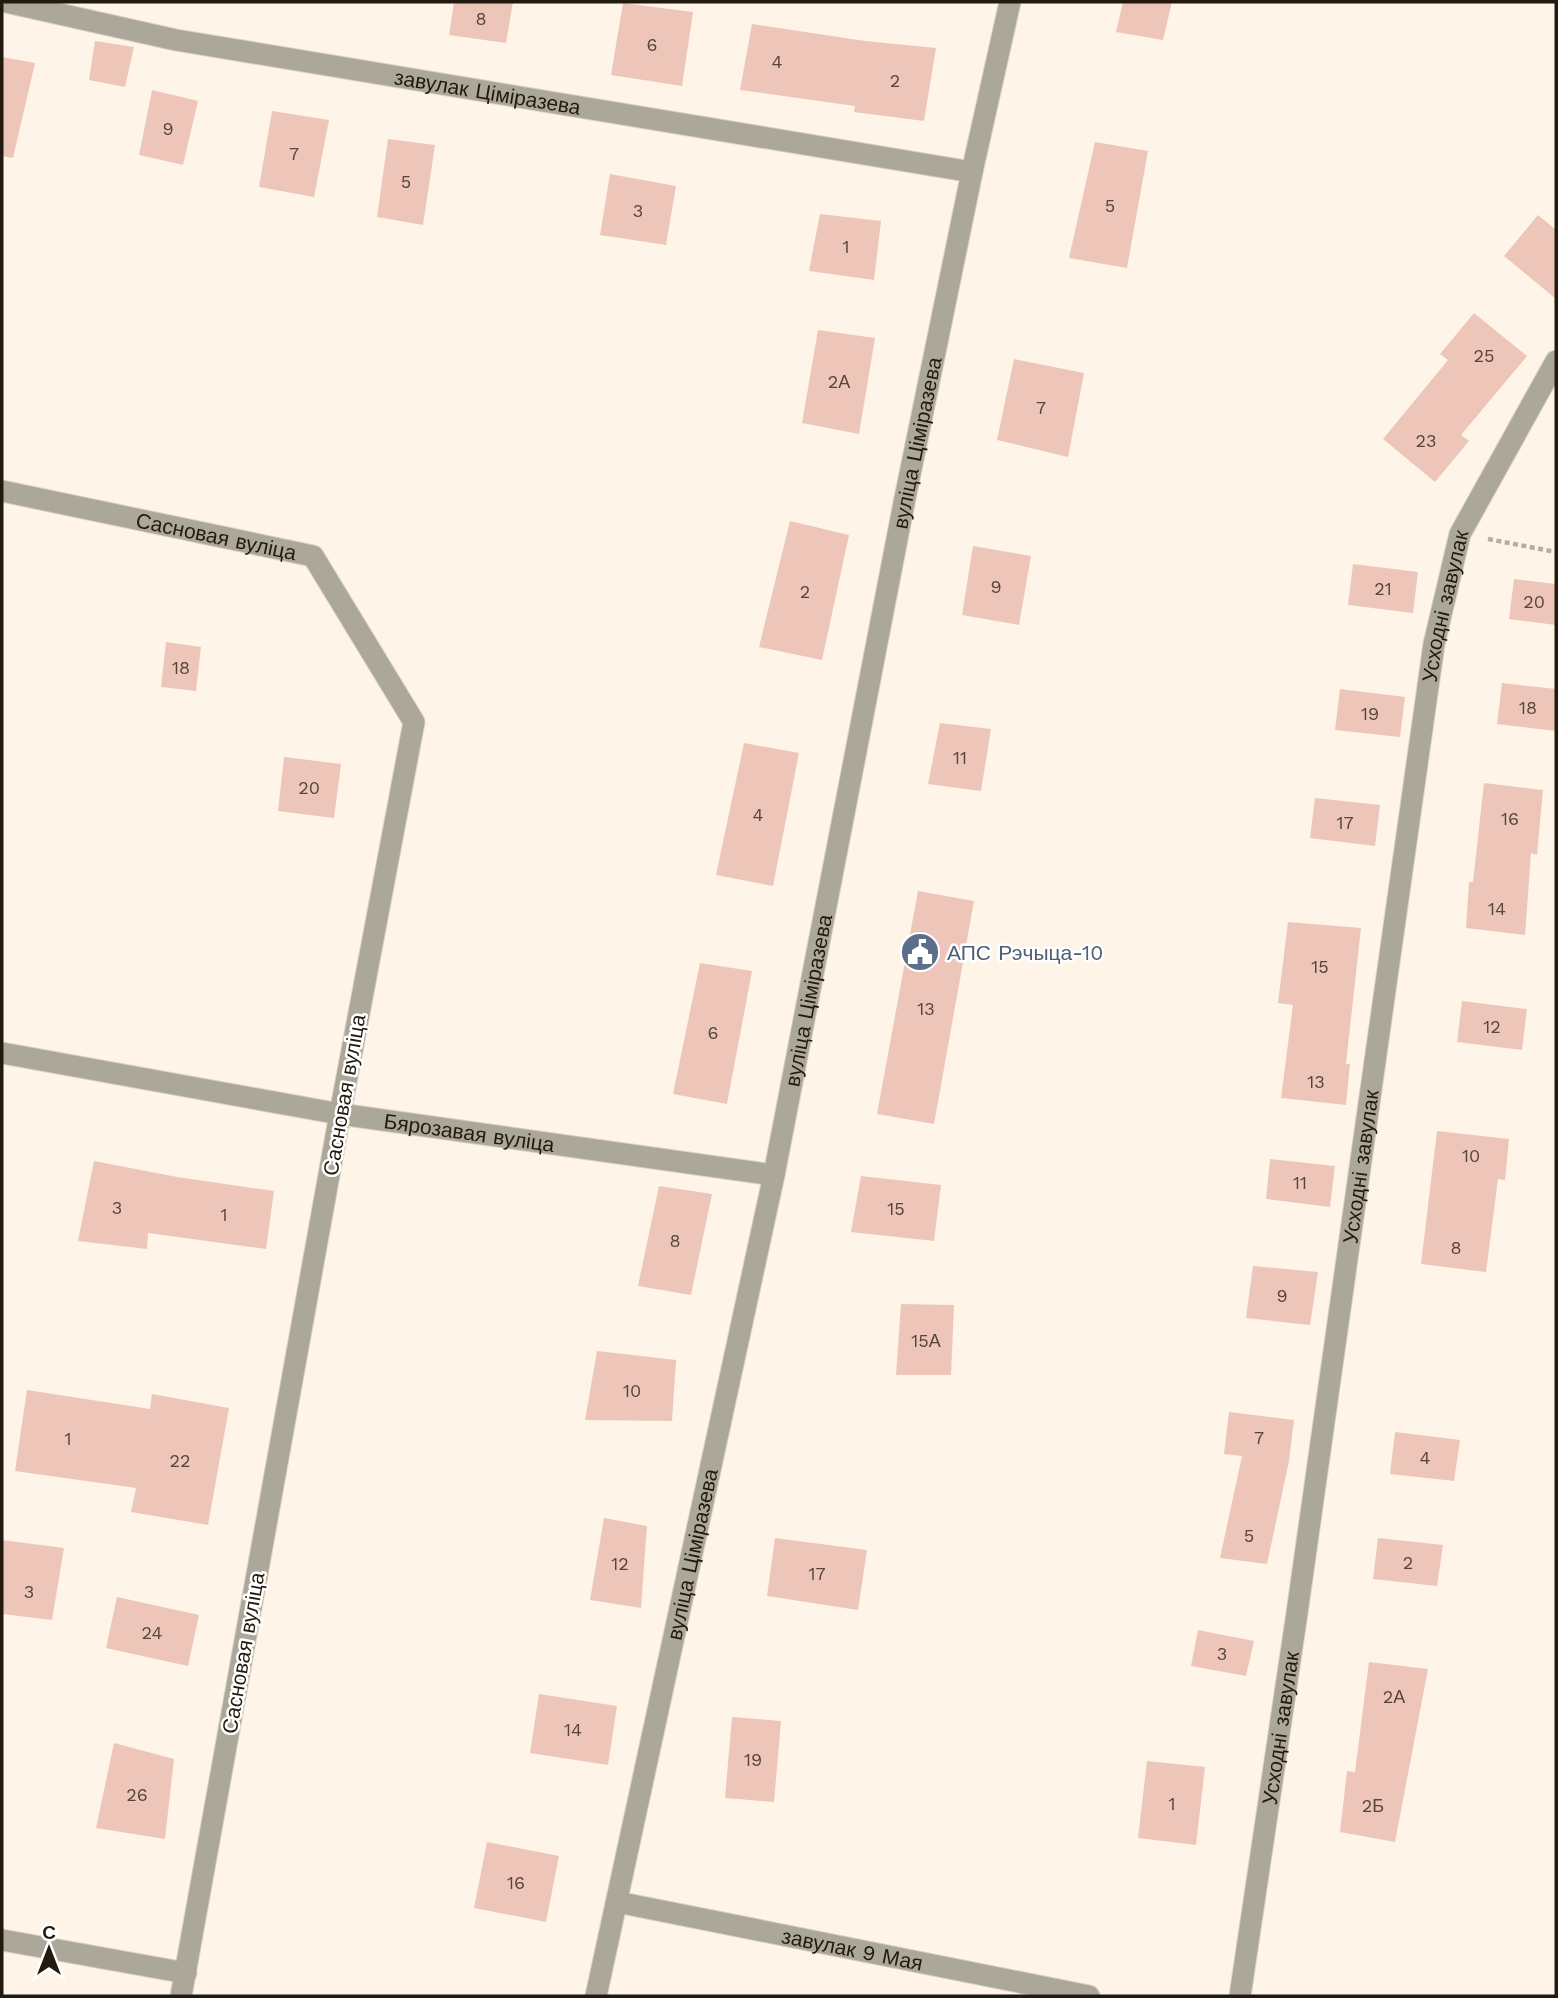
<svg xmlns="http://www.w3.org/2000/svg" width="1558" height="1998" viewBox="0 0 1558 1998" font-family="'Work Sans',sans-serif">
  <style>
    .building { fill: #eec6b9 }
    .lines { fill: none; stroke-linecap: round; stroke-linejoin: round }
    .minor-casing { stroke: #dbd1c4; stroke-width: 23 }
    .tertiary-casing { stroke: #dbd1c4; stroke-width: 23 }
    .path { stroke: #b7ada1; stroke-width: 4.5; stroke-dasharray: 5 3.5; stroke-linecap: butt }
    .minor { stroke: #aca899; stroke-width: 21 }
    .tertiary { stroke: #aca899; stroke-width: 21 }
    .labels { text-anchor: middle; dominant-baseline: central; stroke-width: 5; stroke-linejoin: round; paint-order: stroke }
    .number-label { font-size: 18px; fill: #56453a }
    .street-label { font-size: 21px; fill: #231a0f; stroke: #fff }
    .service-label { font-size: 21px; fill: #4e5e75; stroke: #fff; text-anchor: start }
  </style>
  <rect width="100%" height="100%" fill="#fef4e7"/>
  <g class="building">
    <path d="M454,2H513L506,43L449,35Z"/>
    <path d="M1123,2H1172L1163,40L1116,32Z"/>
    <path d="M623,3L693,12L682,86L611,75Z"/>
    <path d="M752,24L865,41L936,48L924,121L854,112L855,106L740,90Z"/>
    <path d="M95,41L134,47L125,87L89,80Z"/>
    <path d="M2,57L35,63L13,158L2,156Z"/>
    <path d="M152,90L198,101L183,165L139,155Z"/>
    <path d="M272,111L329,120L314,197L259,187Z"/>
    <path d="M388,139L435,145L423,225L377,217Z"/>
    <path d="M1095,142L1148,151L1127,268L1069,258Z"/>
    <path d="M610,174L676,186L666,245L600,235Z"/>
    <path d="M820,214L881,221L874,280L809,271Z"/>
    <path d="M1538,215L1556,230V299L1504,256Z"/>
    <path d="M1474,313L1527,356L1461,435L1469,441L1435,482L1383,439L1448,360L1440,354Z"/>
    <path d="M818,330L875,338L859,434L802,423Z"/>
    <path d="M1014,359L1084,373L1068,457L997,440Z"/>
    <path d="M790,521L849,535L822,660L759,647Z"/>
    <path d="M973,546L1031,556L1019,625L962,615Z"/>
    <path d="M1353,564L1418,572L1413,613L1348,605Z"/>
    <path d="M1514,579L1556,584V625L1509,619Z"/>
    <path d="M166,642L201,647L196,691L161,687Z"/>
    <path d="M1502,683L1556,689V731L1497,724Z"/>
    <path d="M1340,689L1405,697L1400,737L1335,730Z"/>
    <path d="M940,723L991,729L981,791L928,784Z"/>
    <path d="M744,743L799,753L773,886L716,875Z"/>
    <path d="M284,757L341,764L334,818L278,811Z"/>
    <path d="M1484,783L1543,790L1537,855L1531,853L1525,935L1466,928L1469,882H1473Z"/>
    <path d="M1315,798L1380,805L1375,846L1310,838Z"/>
    <path d="M918,891L974,901L934,1124L877,1114Z"/>
    <path d="M1288,922L1361,928L1346,1064H1350L1346,1105L1281,1098L1293,1005L1278,1003Z"/>
    <path d="M700,963L752,971L727,1104L673,1094Z"/>
    <path d="M1462,1001L1527,1009L1522,1050L1457,1042Z"/>
    <path d="M1437,1131L1509,1139L1505,1180L1498,1179L1486,1272L1421,1264Z"/>
    <path d="M1270,1159L1335,1166L1330,1207L1266,1199Z"/>
    <path d="M94,1161L177,1177L274,1191L266,1249L148,1233L147,1249L78,1241Z"/>
    <path d="M861,1176L941,1185L934,1241L851,1232Z"/>
    <path d="M659,1186L712,1194L691,1295L638,1286Z"/>
    <path d="M1253,1266L1318,1272L1310,1325L1246,1318Z"/>
    <path d="M901,1304L954,1305L951,1375H896Z"/>
    <path d="M597,1351L676,1360L672,1421L585,1420Z"/>
    <path d="M27,1390L150,1409L152,1394L229,1408L208,1525L131,1512L136,1488L15,1471Z"/>
    <path d="M1229,1412L1294,1420L1289,1461L1267,1564L1220,1558L1242,1456L1224,1454Z"/>
    <path d="M1395,1432L1460,1440L1454,1481L1390,1474Z"/>
    <path d="M604,1518L647,1526L641,1608L590,1600Z"/>
    <path d="M775,1538L867,1550L858,1610L767,1596Z"/>
    <path d="M1378,1538L1443,1545L1437,1586L1373,1579Z"/>
    <path d="M2,1540L64,1548L52,1620L2,1614Z"/>
    <path d="M117,1597L199,1615L188,1666L106,1648Z"/>
    <path d="M1198,1630L1254,1641L1246,1676L1191,1666Z"/>
    <path d="M1369,1662L1428,1669L1395,1842L1340,1832L1347,1771L1355,1772Z"/>
    <path d="M539,1694L617,1706L608,1765L530,1753Z"/>
    <path d="M732,1717L781,1721L774,1802L725,1798Z"/>
    <path d="M114,1743L174,1759L165,1839L96,1828Z"/>
    <path d="M1147,1761L1205,1767L1196,1845L1138,1838Z"/>
    <path d="M487,1842L559,1856L546,1922L474,1908Z"/>
  </g>
  <g class="lines">
    <g class="minor-casing">
      <g id="minor">
        <path id="s1" d="M6,2L176,40L972,172"/>
        <path id="s2" d="M2,491L313,556L414,722L340,1114L181,1996"/>
        <path id="s3" d="M2,1053L340,1114L774,1175"/>
        <path id="s4" d="M617,1902L1089,1996"/>
        <path d="M2,1940L186,1973"/>
        <path id="s5" d="M1240,1996L1297,1613L1434,644L1460,534L1556,361"/>
      </g>
    </g>
    <g class="tertiary-casing">
      <g id="tertiary">
        <path id="s6" d="M596,1996L774,1175L904,503L972,172L1010,2"/>
      </g>
    </g>
    <path class="path" d="M1488,539L1556,552"/>
    <use href="#minor" class="minor"/>
    <use href="#tertiary" class="tertiary"/>
  </g>
  <defs>
    <g id="civic-disc" transform="scale(2.0125)"><circle r="9.5" fill="#5c6f8a" stroke="#fff"/><path d="M-.6-6.5H3V-4.5H.6V-3L4-1V1h2V6H-6V1h2V-1L-.6-3ZM-1.2 2.5V6h2.4V2.5Z" fill="#fff"/></g>
  </defs>
  <g fill-rule="evenodd">
    <use href="#civic-disc" x="920" y="952"/>
  </g>
  <g class="labels">
    <g class="number-label">
      <text x="481" y="18">8</text>
      <text x="652" y="44">6</text>
      <text x="777" y="61">4</text>
      <text x="895" y="80">2</text>
      <text x="168" y="128">9</text>
      <text x="294" y="153">7</text>
      <text x="406" y="181">5</text>
      <text x="1110" y="205">5</text>
      <text x="638" y="210">3</text>
      <text x="846" y="246">1</text>
      <text x="1484" y="355">25</text>
      <text x="839" y="381">2А</text>
      <text x="1041" y="407">7</text>
      <text x="1426" y="440">23</text>
      <text x="996" y="586">9</text>
      <text x="1383" y="588">21</text>
      <text x="805" y="591">2</text>
      <text x="1534" y="601">20</text>
      <text x="181" y="667">18</text>
      <text x="1528" y="707">18</text>
      <text x="1370" y="713">19</text>
      <text x="960" y="757">11</text>
      <text x="309" y="787">20</text>
      <text x="758" y="814">4</text>
      <text x="1510" y="818">16</text>
      <text x="1345" y="822">17</text>
      <text x="1497" y="908">14</text>
      <text x="1320" y="966">15</text>
      <text x="926" y="1008">13</text>
      <text x="1492" y="1026">12</text>
      <text x="713" y="1032">6</text>
      <text x="1316" y="1081">13</text>
      <text x="1471" y="1155">10</text>
      <text x="1300" y="1182">11</text>
      <text x="117" y="1207">3</text>
      <text x="896" y="1208">15</text>
      <text x="224" y="1214">1</text>
      <text x="675" y="1240">8</text>
      <text x="1456" y="1247">8</text>
      <text x="1282" y="1295">9</text>
      <text x="926" y="1340">15А</text>
      <text x="632" y="1390">10</text>
      <text x="1259" y="1437">7</text>
      <text x="68" y="1438">1</text>
      <text x="1425" y="1457">4</text>
      <text x="180" y="1460">22</text>
      <text x="1249" y="1535">5</text>
      <text x="1408" y="1562">2</text>
      <text x="620" y="1563">12</text>
      <text x="817" y="1573">17</text>
      <text x="29" y="1591">3</text>
      <text x="152" y="1632">24</text>
      <text x="1222" y="1653">3</text>
      <text x="1394" y="1696">2А</text>
      <text x="573" y="1729">14</text>
      <text x="753" y="1759">19</text>
      <text x="137" y="1794">26</text>
      <text x="1172" y="1803">1</text>
      <text x="1373" y="1805">2Б</text>
      <text x="516" y="1882">16</text>
    </g>
    <g class="street-label">
      <text stroke="none"><textPath href="#s1" startOffset="490">завулак Ціміразева</textPath></text>
      <text stroke="none"><textPath href="#s6" startOffset="1586">вуліца Ціміразева</textPath></text>
      <text stroke="none"><textPath href="#s2" startOffset="219">Сасновая вуліца</textPath></text>
      <text stroke="none"><textPath href="#s5" startOffset="1405">Усходні завулак</textPath></text>
      <text stroke="none"><textPath href="#s6" startOffset="1018">вуліца Ціміразева</textPath></text>
      <text transform="translate(344 1095) rotate(-80)">Сасновая вуліца</text>
      <text stroke="none"><textPath href="#s3" startOffset="474">Бярозавая вуліца</textPath></text>
      <text stroke="none"><textPath href="#s5" startOffset="838">Усходні завулак</textPath></text>
      <text stroke="none"><textPath href="#s6" startOffset="452">вуліца Ціміразева</textPath></text>
      <text transform="translate(243 1653) rotate(-80)">Сасновая вуліца</text>
      <text stroke="none"><textPath href="#s5" startOffset="271">Усходні завулак</textPath></text>
      <text stroke="none"><textPath href="#s4" startOffset="240">завулак 9 Мая</textPath></text>
    </g>
    <g class="service-label">
      <text x="947" y="952">АПС Рэчыца-10</text>
    </g>
  </g>
  <rect width="1558" height="1998" fill="none" stroke="#231a0f" stroke-width="7"/>
  <g transform="translate(49 1949)" stroke="#ffffff" stroke-width="5" paint-order="stroke">
  <path d="M0-5L12 26L0 18L-12 26Z" fill="#231a0f"/>
  <text y="-10" font-size="19" font-weight="bold" text-anchor="middle" fill="#231a0f">С</text>
  </g>
</svg>
